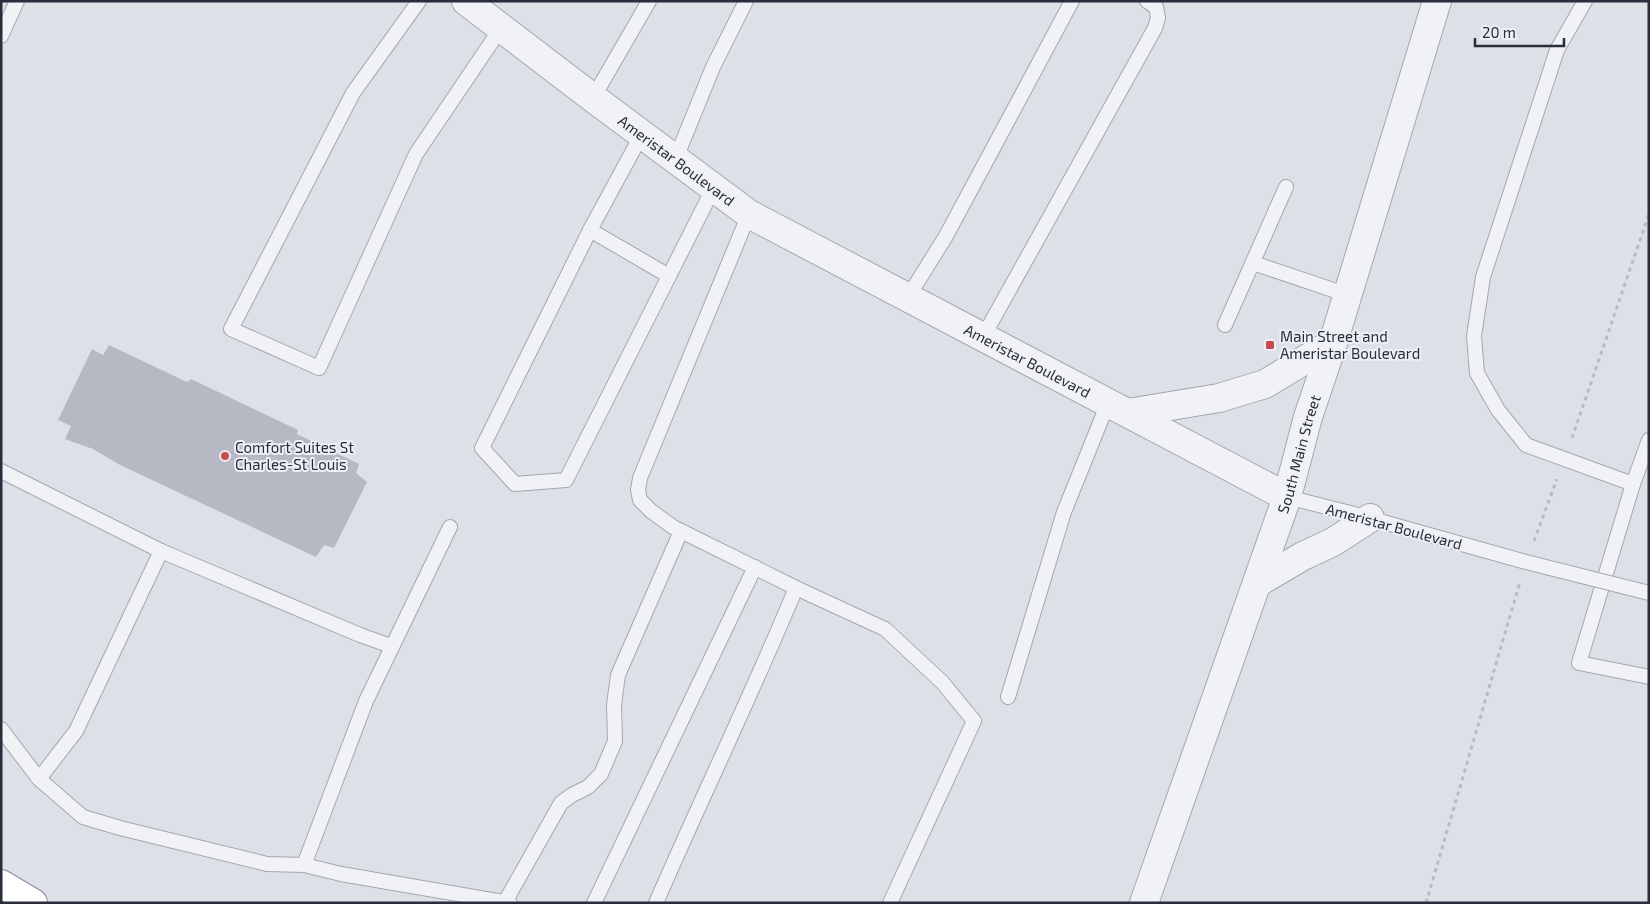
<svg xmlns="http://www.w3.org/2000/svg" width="1650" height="904" viewBox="0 0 1650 904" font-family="'Exo 2',sans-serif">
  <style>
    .building { fill: #b6b9c3 }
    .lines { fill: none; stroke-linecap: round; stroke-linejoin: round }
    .service-casing { stroke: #a4a7b0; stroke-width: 16 }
    .tertiary-casing { stroke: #a4a7b0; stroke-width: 30 }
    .motorway-casing { stroke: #878c9c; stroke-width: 30 }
    .path { stroke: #b9bbc1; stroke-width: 3; stroke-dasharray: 4 4; stroke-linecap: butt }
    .service { stroke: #f1f2f5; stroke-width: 14 }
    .tertiary { stroke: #f1f2f5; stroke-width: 28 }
    .motorway { stroke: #fff; stroke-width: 28 }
    .service-bridge-casing { stroke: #a4a7b0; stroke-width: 16; stroke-linecap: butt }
    .service-bridge { stroke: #f1f2f5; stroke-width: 14 }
    .poi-dot { fill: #c44b4e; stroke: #edeff4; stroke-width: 2 }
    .labels { text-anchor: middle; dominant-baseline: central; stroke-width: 4; stroke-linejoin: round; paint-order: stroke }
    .street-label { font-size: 15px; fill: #292d3c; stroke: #edeff4 }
    .poi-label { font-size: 15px; fill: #292d3c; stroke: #edeff4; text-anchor: start }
  </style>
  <rect width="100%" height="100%" fill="#dee0e7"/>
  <path class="building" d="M109,345L187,382L191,379L298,430L297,434L359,464L356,473L367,482L334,548L324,545L316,557L120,465L93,449L65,439L71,426L58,420L92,349L103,355Z"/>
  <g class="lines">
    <g class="service-casing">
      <g id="service">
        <path d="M419,1L353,93L231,329L319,368L416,154L501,28"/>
        <path d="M1585,1L1557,50L1483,277L1474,336L1477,373L1498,410L1526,445L1633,484"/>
        <path d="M1,36L17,1"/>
        <path d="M593,98L649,1"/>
        <path d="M642,134L590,230L482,448L515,484L566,480L714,187"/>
        <path d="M676,158L713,67L746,1"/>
        <path d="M749,214L640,478L638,490L640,500L651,511L673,527L796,588L885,629L942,682L974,721L890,903"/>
        <path d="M590,230L669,276"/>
        <path d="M1253,263L1348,295"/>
        <path d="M908,297L946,236L1072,1"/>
        <path d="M1225,325L1286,187"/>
        <path d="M983,337L1155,28L1158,18L1156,7L1147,1"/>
        <path d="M1649,440L1633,484L1579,663L1649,677"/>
        <path d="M1,471L161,551"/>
        <path d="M1287,497L1370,518"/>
        <path d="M1008,697L1064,512L1108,403"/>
        <path d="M1,729L39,779L83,817L120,828L267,864L304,865L341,874L510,903"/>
        <path d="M39,779L76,731L161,551L360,635L391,646"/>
        <path d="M304,865L366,701L450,527"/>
        <path d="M505,902L561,803L572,795L588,787L601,774L615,741L614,705L618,675L681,531"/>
        <path d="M594,903L755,567"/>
        <path d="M656,903C702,797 752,694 796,588"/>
      </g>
    </g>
    <g class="tertiary-casing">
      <g id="tertiary">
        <path id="s1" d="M466,1L593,98L749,214L1287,497"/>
        <path d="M1128,413L1219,398L1265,384L1333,343"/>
        <path d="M1257,583L1303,556L1333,542L1370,518"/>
        <path id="s2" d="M1144,903L1287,497L1308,417L1333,343L1437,1"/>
      </g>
    </g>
    <g class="motorway-casing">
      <path id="motorway" d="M1,884L33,903"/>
    </g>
    <g class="path">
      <path d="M1572,438L1649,214"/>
      <path d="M1534,541L1557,479"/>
      <path d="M1426,903L1520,582"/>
    </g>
    <use href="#service" class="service"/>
    <use href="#tertiary" class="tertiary"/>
    <use href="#motorway" class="motorway"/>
    <g class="service-bridge-casing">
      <path id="service-bridge" d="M1383,522L1526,562L1649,593"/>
    </g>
    <use href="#service-bridge" class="service-bridge"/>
  </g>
  <g class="poi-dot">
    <rect x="1265" y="340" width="10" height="10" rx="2.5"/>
    <circle cx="225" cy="456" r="5"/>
  </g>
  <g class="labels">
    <g class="street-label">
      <text stroke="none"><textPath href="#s1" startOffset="264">Ameristar Boulevard</textPath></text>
      <text stroke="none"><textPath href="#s1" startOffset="669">Ameristar Boulevard</textPath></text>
      <text stroke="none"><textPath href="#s2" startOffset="475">South Main Street</textPath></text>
      <text transform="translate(1394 526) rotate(15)">Ameristar Boulevard</text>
    </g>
    <g class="poi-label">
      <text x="1280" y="336">Main Street and<tspan x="1280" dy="17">Ameristar Boulevard</tspan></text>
      <text x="235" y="447">Comfort Suites St<tspan x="235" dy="17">Charles-St Louis</tspan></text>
    </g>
  </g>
  <rect width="1650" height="904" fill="none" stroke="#292d3c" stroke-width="5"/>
  <path d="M1475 38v8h89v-8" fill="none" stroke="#292d3c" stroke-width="2.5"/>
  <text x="1482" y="38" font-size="15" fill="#292d3c" stroke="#edeff4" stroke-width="4" paint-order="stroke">20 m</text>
</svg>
